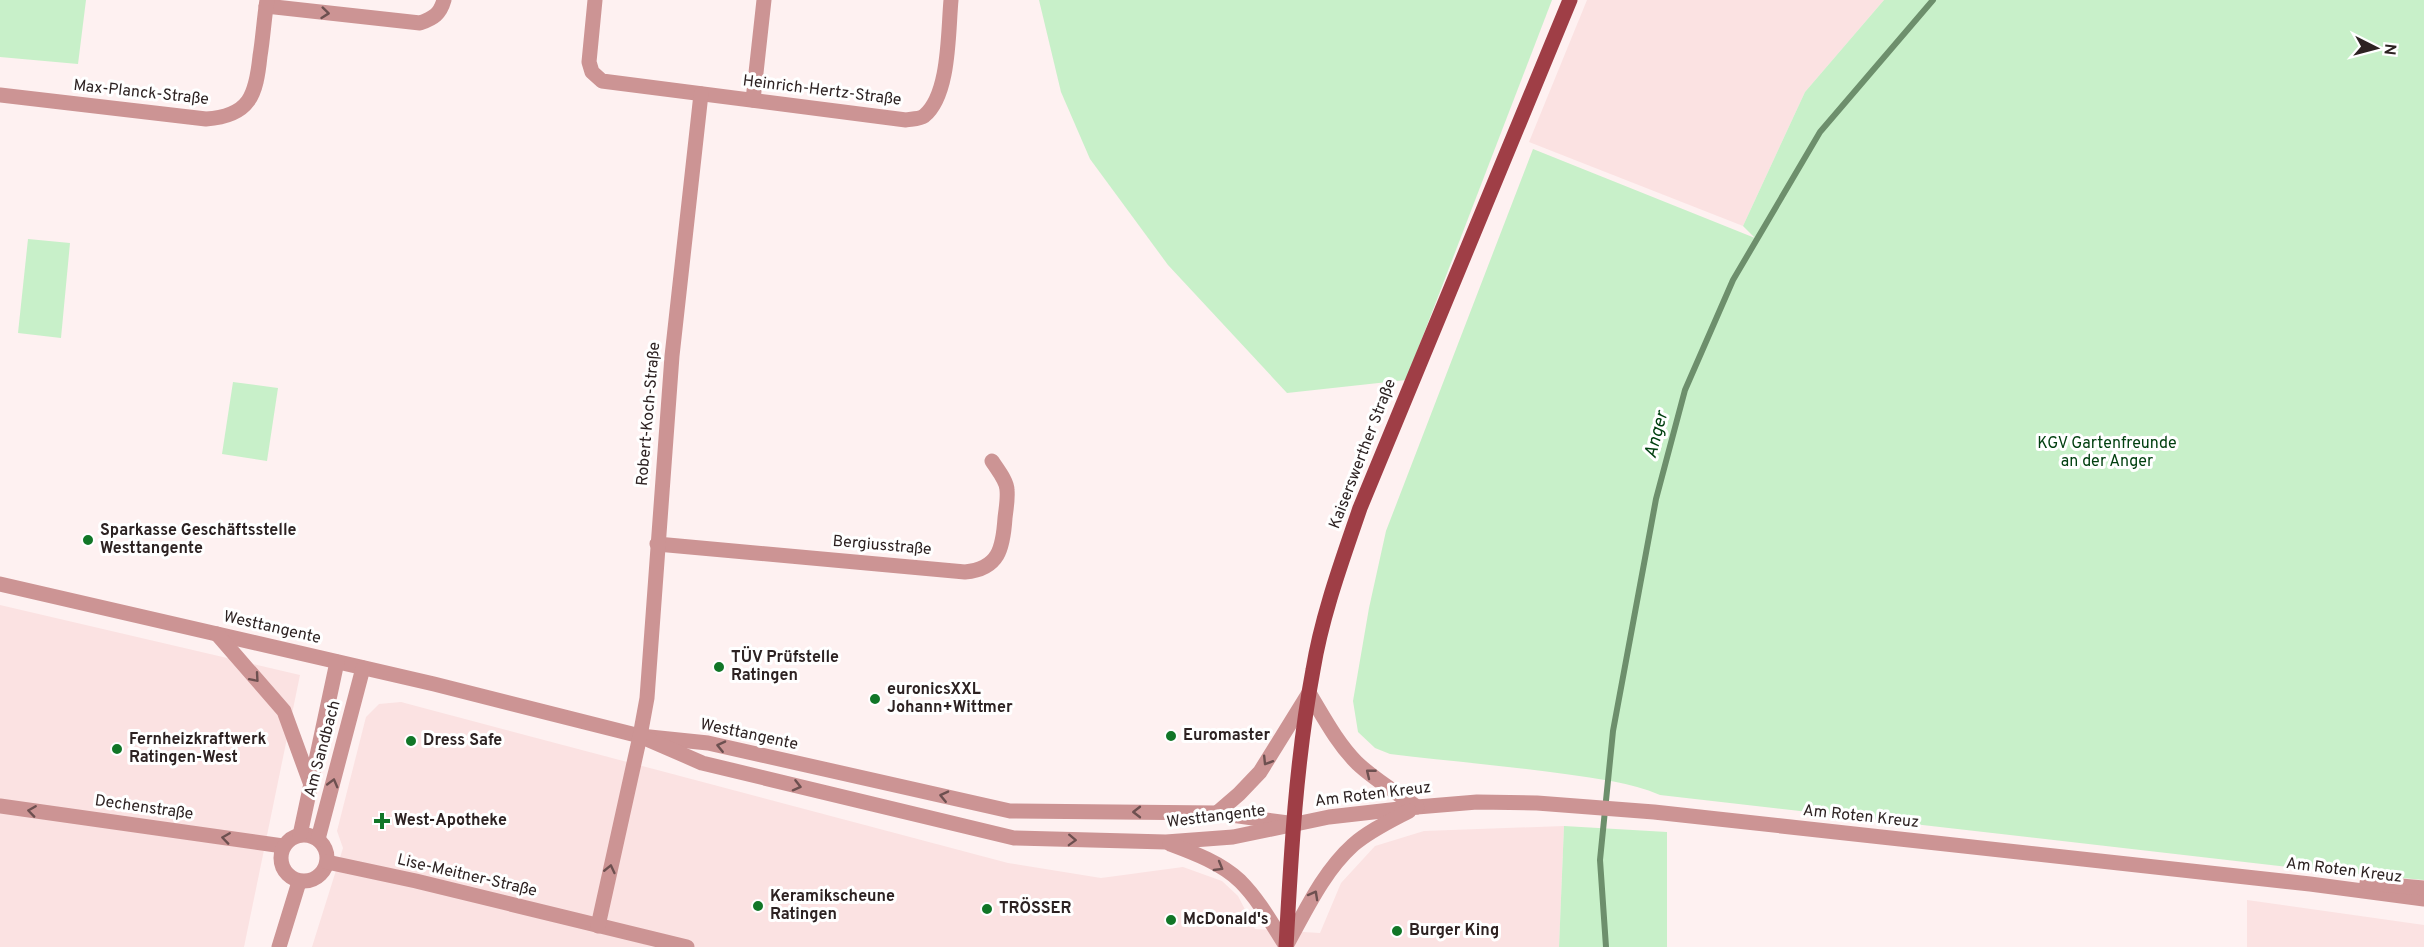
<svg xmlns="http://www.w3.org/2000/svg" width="2424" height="947" viewBox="0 0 2424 947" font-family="Overpass,sans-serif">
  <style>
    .built { fill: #fbe2e2 }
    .green { fill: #c8f0c9 }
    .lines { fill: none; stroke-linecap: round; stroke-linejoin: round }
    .stream { stroke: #6d8f6c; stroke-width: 6 }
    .minor { stroke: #cc9494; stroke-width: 15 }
    .major { stroke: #9f3e46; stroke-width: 15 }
    .oneway { stroke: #6d5050 }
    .poi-dot { fill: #117627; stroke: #fff; stroke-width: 2 }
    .labels { text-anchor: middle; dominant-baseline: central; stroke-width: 6; stroke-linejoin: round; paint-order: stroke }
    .street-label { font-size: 16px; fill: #2d2222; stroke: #fff }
    .park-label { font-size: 16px; fill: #024010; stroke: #fff }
    .poi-label { font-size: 16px; font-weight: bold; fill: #2d2222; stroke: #fff; text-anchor: start }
    .water-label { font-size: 18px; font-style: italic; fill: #01400f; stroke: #fff }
  </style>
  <rect width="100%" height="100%" fill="#fef1f1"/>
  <g class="built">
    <path d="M1587,0H1884L1805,92L1743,226L1529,142Z"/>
    <path d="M0,605L300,675L244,947H0Z"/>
    <path d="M401,702L1008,863L1101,878L1183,867L1222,881L1238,896L1255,929L1320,933L1341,883L1375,846L1424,831L1564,826L1559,947H312L343,848L337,831L366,717L379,704Z"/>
    <path d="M2247,900L2424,925V947H2247Z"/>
  </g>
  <g class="green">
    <path d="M0,0H86L78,64L0,57Z"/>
    <path d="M1039,0H1552L1406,380L1287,393L1168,265L1090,159L1061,92Z"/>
    <path d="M1884,0H2424V880L2315,870L1660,795C1630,782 1598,779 1565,774C1507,766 1449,761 1390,754L1375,748L1358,732L1353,701L1369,608L1386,531L1533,149L1755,238L1743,226L1805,92Z"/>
    <path d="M28,239L70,243L61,338L18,333Z"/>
    <path d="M233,382L278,388L267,461L222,454Z"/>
    <path d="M1564,826L1667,832V947H1559Z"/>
  </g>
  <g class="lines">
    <path class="stream" d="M1606,947L1600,860L1613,731L1656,499L1685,390L1733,280L1820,132L1933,0"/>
    <g class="minor">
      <path d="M595,0L589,62L592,72L602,81L906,120C911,119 920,119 924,116C950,95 948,31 951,0"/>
      <path d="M266,6L420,23C434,18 440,14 444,0"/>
      <path d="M0,95L206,119C250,116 256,95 260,56C263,38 264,19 267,0"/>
      <path d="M753,100L764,0"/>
      <path d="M657,544L965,572C999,569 1003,548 1005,518C1006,509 1008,499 1007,490C1007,481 997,469 992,461"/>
      <path d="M0,584L434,684L640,736L708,743L1010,811L1217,813L1288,823"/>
      <path d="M217,634L284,711L311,785"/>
      <path d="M640,736L702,763L1014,838L1166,842L1233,837L1329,817L1417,807L1477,802L1537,803L1654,812L2310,884L2424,899"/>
      <path d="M0,806L283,846"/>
      <path d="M1217,813L1239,794L1260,772L1309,693C1323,716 1337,743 1357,763C1375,780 1397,793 1417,807"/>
      <circle cx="304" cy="858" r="23"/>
      <path d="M300,835L337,662"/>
      <path d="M318,839L363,668"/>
      <path d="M1170,844C1194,853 1221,863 1240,881C1259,900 1272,924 1286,946C1305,912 1323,872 1353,845C1369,831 1390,821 1409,811"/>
      <path d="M327,862L416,881L687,947"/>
      <path d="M2367,883L2424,888"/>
      <path d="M598,926L640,736L647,698L672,356L701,94"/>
      <path d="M279,947L299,882"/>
    </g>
    <path class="major" d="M1286,947C1291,854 1296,761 1313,670C1322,615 1342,561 1360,508L1570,0"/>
  </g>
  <defs><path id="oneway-chevron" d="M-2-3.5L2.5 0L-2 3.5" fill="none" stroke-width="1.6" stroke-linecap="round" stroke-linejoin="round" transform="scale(1.5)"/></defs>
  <g class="oneway">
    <use href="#oneway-chevron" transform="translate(325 13) rotate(6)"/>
    <use href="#oneway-chevron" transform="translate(255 678) rotate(49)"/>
    <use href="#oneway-chevron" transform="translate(721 746) rotate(-167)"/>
    <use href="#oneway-chevron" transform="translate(1267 761) rotate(122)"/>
    <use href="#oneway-chevron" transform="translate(1370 773) rotate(-141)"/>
    <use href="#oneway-chevron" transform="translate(333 783) rotate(-75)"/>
    <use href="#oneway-chevron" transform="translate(797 786) rotate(14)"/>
    <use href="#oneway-chevron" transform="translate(944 796) rotate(-167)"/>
    <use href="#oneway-chevron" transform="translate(32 811) rotate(-172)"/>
    <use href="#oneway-chevron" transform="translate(1137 812) rotate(-180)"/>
    <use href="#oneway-chevron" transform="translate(226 838) rotate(-172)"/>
    <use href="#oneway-chevron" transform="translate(1072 840) rotate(2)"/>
    <use href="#oneway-chevron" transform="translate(1219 867) rotate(30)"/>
    <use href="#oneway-chevron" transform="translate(610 869) rotate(-77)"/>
    <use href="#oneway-chevron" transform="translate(1314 895) rotate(-61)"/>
  </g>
  <g class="poi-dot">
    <circle cx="88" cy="540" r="6"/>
    <circle cx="719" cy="667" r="6"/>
    <circle cx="875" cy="699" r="6"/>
    <circle cx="1171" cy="736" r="6"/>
    <circle cx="411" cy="741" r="6"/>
    <circle cx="117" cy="749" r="6"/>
    <path d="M379 812h6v6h6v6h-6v6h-6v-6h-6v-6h6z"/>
    <circle cx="758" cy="906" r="6"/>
    <circle cx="987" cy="909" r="6"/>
    <circle cx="1171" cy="920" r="6"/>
    <circle cx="1397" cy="931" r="6"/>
  </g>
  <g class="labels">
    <g class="street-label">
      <text transform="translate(822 91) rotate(7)">Heinrich-Hertz-Straße</text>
      <text transform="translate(141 93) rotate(6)">Max-Planck-Straße</text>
      <text transform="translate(649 414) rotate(-85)">Robert-Koch-Straße</text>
      <text transform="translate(1363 454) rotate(-69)">Kaiserswerther Straße</text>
      <text transform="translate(882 546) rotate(5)">Bergiusstraße</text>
      <text transform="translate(272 628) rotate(13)">Westtangente</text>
      <text transform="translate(749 735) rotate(12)">Westtangente</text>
      <text transform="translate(323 749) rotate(-75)">Am Sandbach</text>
      <text transform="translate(1373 795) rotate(-7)">Am Roten Kreuz</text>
      <text transform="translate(144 808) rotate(8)">Dechenstraße</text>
      <text transform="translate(1216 817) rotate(-7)">Westtangente</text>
      <text transform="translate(1861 817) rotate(6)">Am Roten Kreuz</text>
      <text transform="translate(2344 871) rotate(7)">Am Roten Kreuz</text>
      <text transform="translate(467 876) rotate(13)">Lise-Meitner-Straße</text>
    </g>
    <g class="park-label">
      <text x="2107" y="444">KGV Gartenfreunde<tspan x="2107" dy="18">an der Anger</tspan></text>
    </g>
    <g class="poi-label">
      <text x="100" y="531">Sparkasse Geschäftsstelle<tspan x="100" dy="18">Westtangente</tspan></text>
      <text x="731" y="658">TÜV Prüfstelle<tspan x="731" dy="18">Ratingen</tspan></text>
      <text x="887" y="690">euronicsXXL<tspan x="887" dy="18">Johann+Wittmer</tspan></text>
      <text x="1183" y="736">Euromaster</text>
      <text x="129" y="740">Fernheizkraftwerk<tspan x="129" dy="18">Ratingen-West</tspan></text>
      <text x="423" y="741">Dress Safe</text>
      <text x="394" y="821">West-Apotheke</text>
      <text x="770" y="897">Keramikscheune<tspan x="770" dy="18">Ratingen</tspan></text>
      <text x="999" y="909">TRÖSSER</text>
      <text x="1183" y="920">McDonald's</text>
      <text x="1409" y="931">Burger King</text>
    </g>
    <g class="water-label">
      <text transform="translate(1657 435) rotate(-75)">Anger</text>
    </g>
  </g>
  <g transform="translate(2376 48) rotate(96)" stroke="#ffffff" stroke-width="4.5" paint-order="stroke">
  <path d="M0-4.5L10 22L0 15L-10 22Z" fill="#2d2222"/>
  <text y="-9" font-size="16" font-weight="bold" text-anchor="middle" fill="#2d2222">N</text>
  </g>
</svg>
